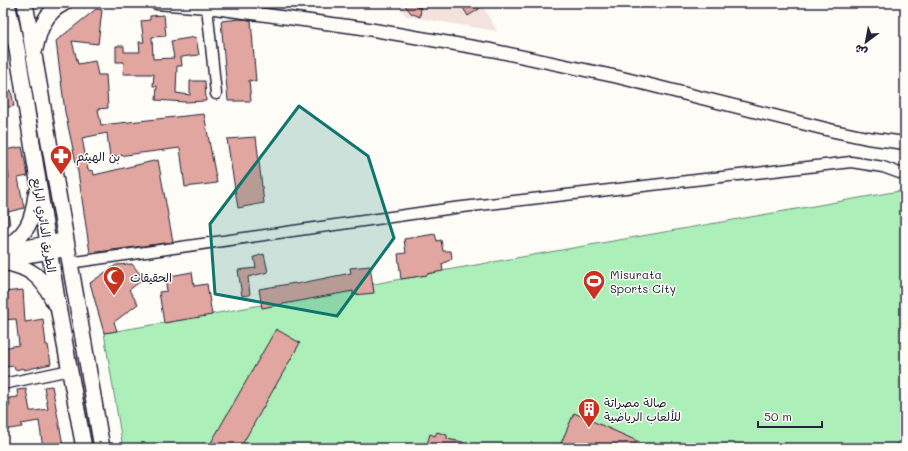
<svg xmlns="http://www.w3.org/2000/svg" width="908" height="451" viewBox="0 0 908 451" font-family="Mali,'Playpen Sans Arabic',sans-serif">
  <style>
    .built { fill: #f4e2dd }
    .green { fill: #acefb9; stroke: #67887a }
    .building { fill: #e0a69f; stroke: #22223b }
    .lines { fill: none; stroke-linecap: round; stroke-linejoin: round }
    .minor-casing { stroke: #22223b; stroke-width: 13 }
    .tertiary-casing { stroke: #22223b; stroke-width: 15 }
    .primary-casing { stroke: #22223b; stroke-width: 18 }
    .minor { stroke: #fdfcf7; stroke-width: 10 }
    .tertiary { stroke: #fdfcf7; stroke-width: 12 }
    .primary { stroke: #fdfcf7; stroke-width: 15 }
    .marked { fill: #0f766e; fill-opacity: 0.2; stroke: #0f766e; stroke-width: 3; stroke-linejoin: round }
    .labels { text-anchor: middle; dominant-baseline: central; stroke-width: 3; stroke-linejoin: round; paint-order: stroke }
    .poi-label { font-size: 12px; fill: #22223b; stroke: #fdfcf7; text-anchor: start }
    .street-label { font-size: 12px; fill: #22223b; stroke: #fdfcf7 }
  </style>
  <rect width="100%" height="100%" fill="#fdfcf7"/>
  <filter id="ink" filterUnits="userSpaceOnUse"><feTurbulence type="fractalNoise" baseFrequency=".025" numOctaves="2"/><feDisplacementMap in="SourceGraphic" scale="8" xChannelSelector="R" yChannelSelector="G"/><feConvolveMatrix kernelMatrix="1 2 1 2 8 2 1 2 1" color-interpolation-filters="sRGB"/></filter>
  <g filter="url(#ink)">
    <path class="built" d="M396,3H481L497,31L406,16Z"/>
    <path class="green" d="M905,190V448H123L104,333L164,323L401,279L427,275L430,273Z"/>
    <g class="building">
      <path d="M403,3H414L417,7L421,8L420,17L411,13Z"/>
      <path d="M460,3H478L479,6V9L468,16Z"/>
      <path d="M96,9L102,10L98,44L72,41L78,64L95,61L98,75H106L108,108L98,109L101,125L204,114L217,183L185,187L180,148L110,157L107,133L82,138L88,170L93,171L94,175L158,160L173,242L90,253L78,172L65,112L56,41Z"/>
      <path d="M164,15L166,36L152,37L153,59L174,58L171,41L196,37L199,55L181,57L182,66H177L176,93L190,95V81H205L206,101L185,102L156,100L157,86H153L154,74H123L124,62H116V46H124V52H140L139,42H144L141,21L150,20V16Z"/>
      <path d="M240,19L251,20L256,82L249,80L251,101H228L221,21Z"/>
      <path d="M3,77H6L9,91L11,90L14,106L3,108Z"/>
      <path d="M256,137L264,203L238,208L227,139Z"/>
      <path d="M22,147L28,176L18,178L24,208L8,212L10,225L3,226V178H9L4,150Z"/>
      <path d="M435,234L437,241L441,240L443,251H451L452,259L442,264L443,271L427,274V275L401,279L398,254L406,253L404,239Z"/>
      <path d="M264,254L268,272L248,277L250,295L242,296L238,270L256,268L254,257Z"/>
      <path d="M132,264L140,274L141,281L129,290L138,304L114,322L117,331L104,333L90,283L116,265Z"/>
      <path d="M370,266L374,293L353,295V291L262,308L259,289L295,283L296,284L351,273L350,268Z"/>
      <path d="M192,272L194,286L207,284L212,315L164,323L159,292L167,291L165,277Z"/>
      <path d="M23,290L25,322L43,319L46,345H48L51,364L24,370V368L15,370L14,366L5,367L3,358V348L19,345L16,319L3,320V292Z"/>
      <path d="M276,329L300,343L240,448H208Z"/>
      <path d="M52,386L63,445L43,448L39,421L21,424L22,427L3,430V407L10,406L9,398L18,397L17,390L26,389L30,411H35L48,409L44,387Z"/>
      <path d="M574,413L653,448H559Z"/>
      <path d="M905,426V448H896Z"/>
      <path d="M437,432L447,435V439L463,442L462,448H426L430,434L435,436Z"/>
    </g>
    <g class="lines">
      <g class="minor-casing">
        <g id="minor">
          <path d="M207,7L216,94"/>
          <path d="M69,263L454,208L851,162L883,167L905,175"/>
          <path d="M3,384L70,370"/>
        </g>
      </g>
      <g class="tertiary-casing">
        <g id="tertiary">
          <path d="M156,3L207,7L362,28L491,50L618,77L834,131L867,138L905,143"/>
          <path d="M3,251L65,239"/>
          <path d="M3,260L67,250"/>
        </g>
      </g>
      <g class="primary-casing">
        <g id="primary">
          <path d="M7,3L17,49L59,312L84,448"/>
          <path d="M25,3L102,448"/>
          <path d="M35,49C39,30 45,12 64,3"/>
          <path d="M3,249C27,235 33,221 36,194"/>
          <path d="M3,262C30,267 43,277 54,302"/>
        </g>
      </g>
      <use href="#minor" class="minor"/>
      <use href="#tertiary" class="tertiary"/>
      <use href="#primary" class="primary"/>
    </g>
  </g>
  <path class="marked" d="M299,106L368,156L394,238L337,316L215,294L210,224Z"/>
  <defs>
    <g id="pharmacy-pin" transform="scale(1.15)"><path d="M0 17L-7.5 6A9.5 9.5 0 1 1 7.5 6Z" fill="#c8321e" stroke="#fdfcf7"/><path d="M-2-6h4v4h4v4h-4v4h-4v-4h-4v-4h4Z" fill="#fff"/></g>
    <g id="mosque-pin" transform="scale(1.15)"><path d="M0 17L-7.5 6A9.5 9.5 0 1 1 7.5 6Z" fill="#c8321e" stroke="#fdfcf7"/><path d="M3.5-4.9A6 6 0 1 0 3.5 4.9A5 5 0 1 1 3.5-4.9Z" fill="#fff"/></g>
    <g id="stadium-pin" transform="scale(1.15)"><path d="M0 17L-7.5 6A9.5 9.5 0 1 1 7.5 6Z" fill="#c8321e" stroke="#fdfcf7"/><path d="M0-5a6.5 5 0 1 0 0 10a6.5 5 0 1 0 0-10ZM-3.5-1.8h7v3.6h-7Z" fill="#fff"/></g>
    <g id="building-pin" transform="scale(1.15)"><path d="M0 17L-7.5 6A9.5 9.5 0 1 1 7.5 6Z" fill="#c8321e" stroke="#fdfcf7"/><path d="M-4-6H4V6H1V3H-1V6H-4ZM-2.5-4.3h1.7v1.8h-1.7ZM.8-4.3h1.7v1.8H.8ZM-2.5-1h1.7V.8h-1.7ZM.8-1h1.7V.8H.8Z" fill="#fff"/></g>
  </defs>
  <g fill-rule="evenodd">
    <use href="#pharmacy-pin" x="61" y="156"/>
    <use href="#mosque-pin" x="114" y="277"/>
    <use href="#stadium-pin" x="594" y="281"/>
    <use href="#building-pin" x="589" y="409"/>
  </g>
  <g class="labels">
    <g class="poi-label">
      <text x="76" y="156">بن الهيثم</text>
      <text x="610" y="274">Misurata<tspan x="610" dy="14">Sports City</tspan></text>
      <text x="130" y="277">الحقيقات</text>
      <text x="604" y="402">صالة مصراتة<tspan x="604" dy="14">للألعاب الرياضية</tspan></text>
    </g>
    <g class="street-label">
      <text transform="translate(45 225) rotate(81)">الطريق الدائري الرابع</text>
    </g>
  </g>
  <rect width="908" height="451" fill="none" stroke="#fdfcf7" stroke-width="16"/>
  <rect x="8" y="8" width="892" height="435" fill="none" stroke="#22223b" stroke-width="1.5" filter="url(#ink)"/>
  <g transform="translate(866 42) rotate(212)" stroke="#fdfcf7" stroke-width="3" paint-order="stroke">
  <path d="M0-3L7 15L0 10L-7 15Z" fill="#22223b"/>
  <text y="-6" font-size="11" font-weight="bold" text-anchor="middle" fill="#22223b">ش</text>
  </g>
  <path d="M758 421v6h64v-6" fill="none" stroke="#22223b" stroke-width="2"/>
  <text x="764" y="421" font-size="12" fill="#22223b" stroke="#fdfcf7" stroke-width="3" paint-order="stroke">50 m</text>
</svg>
